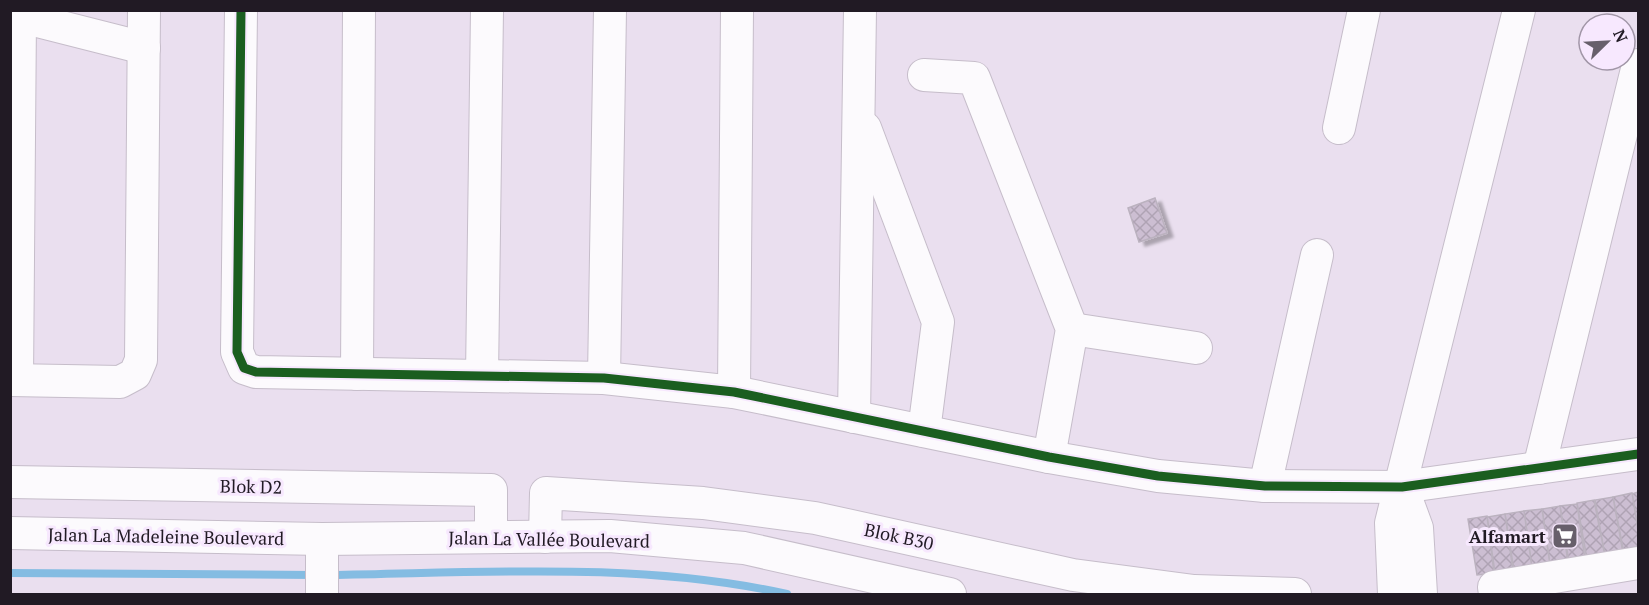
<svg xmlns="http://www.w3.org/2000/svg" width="1649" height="605" viewBox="0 0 1649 605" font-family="'PT Serif',serif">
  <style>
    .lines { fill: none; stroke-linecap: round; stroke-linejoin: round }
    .stream { stroke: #84bce2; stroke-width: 8 }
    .building { fill: url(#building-cross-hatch); stroke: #bbb2bf; stroke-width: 1.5; filter: url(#shadow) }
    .minor-casing { stroke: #c6bdca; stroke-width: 34 }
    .minor { stroke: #fcfafd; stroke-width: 32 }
    .cycleway-casing { stroke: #f7e8fe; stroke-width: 13 }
    .cycleway { stroke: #1b5e20; stroke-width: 9 }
    .labels { text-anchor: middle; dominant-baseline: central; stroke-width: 6; stroke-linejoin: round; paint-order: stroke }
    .street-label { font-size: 18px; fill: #211a24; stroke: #f7e8fe }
    .poi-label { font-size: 18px; font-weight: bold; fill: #211a24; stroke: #f7e8fe; text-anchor: end }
  </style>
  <defs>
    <pattern id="building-cross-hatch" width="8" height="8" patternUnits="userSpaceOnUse" patternTransform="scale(1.5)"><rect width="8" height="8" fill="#ccbed2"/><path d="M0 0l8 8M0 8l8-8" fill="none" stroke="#afa3b4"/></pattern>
    <filter id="shadow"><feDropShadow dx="6" dy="4" stdDeviation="1.5" flood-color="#0004"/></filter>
  </defs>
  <rect width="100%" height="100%" fill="#eadfef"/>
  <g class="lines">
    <g class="stream">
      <path d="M10,573L315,575"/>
      <path d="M330,575C481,573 638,561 787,594"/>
    </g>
  </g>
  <g class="building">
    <path d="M1155,198L1167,233L1139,242L1128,208Z"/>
    <path d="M1638,492V528L1632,494Z"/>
    <path d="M1632,493L1638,530V550L1624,553L1613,497Z"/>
    <path d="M1613,497L1623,553L1605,556L1595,500Z"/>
    <path d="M1594,500L1605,556L1587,559L1577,503Z"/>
    <path d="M1577,504L1585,560L1569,562L1560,506Z"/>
    <path d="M1560,506L1568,563L1550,565L1542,509Z"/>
    <path d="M1542,509L1550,565L1532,568L1524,511Z"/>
    <path d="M1524,511L1532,568L1514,570L1505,514Z"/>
    <path d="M1505,514L1513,571L1495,573L1487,517Z"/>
    <path d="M1487,516L1494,573L1477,575L1468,519Z"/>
  </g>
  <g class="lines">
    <g class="minor-casing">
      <g id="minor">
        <path d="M241,10L237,352L244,368L256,372L604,378L734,392L1049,457L1158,476L1265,486L1402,487L1638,454"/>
        <path d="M10,14L144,48"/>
        <path d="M924,75L974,78L1072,329L1049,457"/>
        <path d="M865,128L938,322L924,431"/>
        <path d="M1339,128L1364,10"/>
        <path d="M1072,329L1196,348"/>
        <path d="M357,374L359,10"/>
        <path d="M482,376L487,10"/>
        <path d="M604,378L610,10"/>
        <path d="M10,380L120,382L135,374L141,360L144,10"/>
        <path d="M17,380L20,17"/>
        <path d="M734,392L737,10"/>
        <path d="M854,417L860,10"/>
        <path d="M1539,468L1638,65"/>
        <path d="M10,482L491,490V537"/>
        <path d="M1265,486L1317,255"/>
        <path d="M1402,487L1417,528L1421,594"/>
        <path d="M10,533L322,539L610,536L744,548L950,594"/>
        <path d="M545,537L546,493L703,503L815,518L1073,575L1194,591L1295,594"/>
        <path d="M322,594V539"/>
        <path d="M1394,594L1391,523L1519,10"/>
        <path d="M1495,594L1494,587L1638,563"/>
      </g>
    </g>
    <use href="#minor" class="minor"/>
    <g class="cycleway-casing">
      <path id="cycleway" d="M241,10L237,352L244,368L256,372L604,378L734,392L1049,457L1158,476L1265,486L1402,487L1638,454"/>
    </g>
    <use href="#cycleway" class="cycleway"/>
  </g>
  <defs>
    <g id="supermarket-square" transform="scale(1.35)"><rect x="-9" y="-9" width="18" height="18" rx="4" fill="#675f6b" stroke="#f7e8fe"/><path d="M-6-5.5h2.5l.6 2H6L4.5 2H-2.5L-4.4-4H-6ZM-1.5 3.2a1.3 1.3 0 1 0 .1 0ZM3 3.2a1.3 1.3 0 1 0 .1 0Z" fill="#fff"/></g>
  </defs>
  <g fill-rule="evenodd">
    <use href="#supermarket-square" x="1565" y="536"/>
  </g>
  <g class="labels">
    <g class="street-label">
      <text transform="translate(251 486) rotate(1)">Blok D2</text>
      <text transform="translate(166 536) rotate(1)">Jalan La Madeleine Boulevard</text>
      <text transform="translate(899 536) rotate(12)">Blok B30</text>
      <text transform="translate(549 539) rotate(1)">Jalan La Vallée Boulevard</text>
    </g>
    <g class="poi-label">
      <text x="1546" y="536">Alfamart</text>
    </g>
  </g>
  <rect width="1649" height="605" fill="none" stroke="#211a24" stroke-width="24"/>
  <g transform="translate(1607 42) rotate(66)"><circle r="28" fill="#f7e8fe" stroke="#a196a7" stroke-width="1.5"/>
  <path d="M0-4.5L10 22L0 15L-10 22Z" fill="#675f6b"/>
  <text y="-9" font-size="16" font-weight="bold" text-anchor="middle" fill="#211a24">N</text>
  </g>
</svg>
